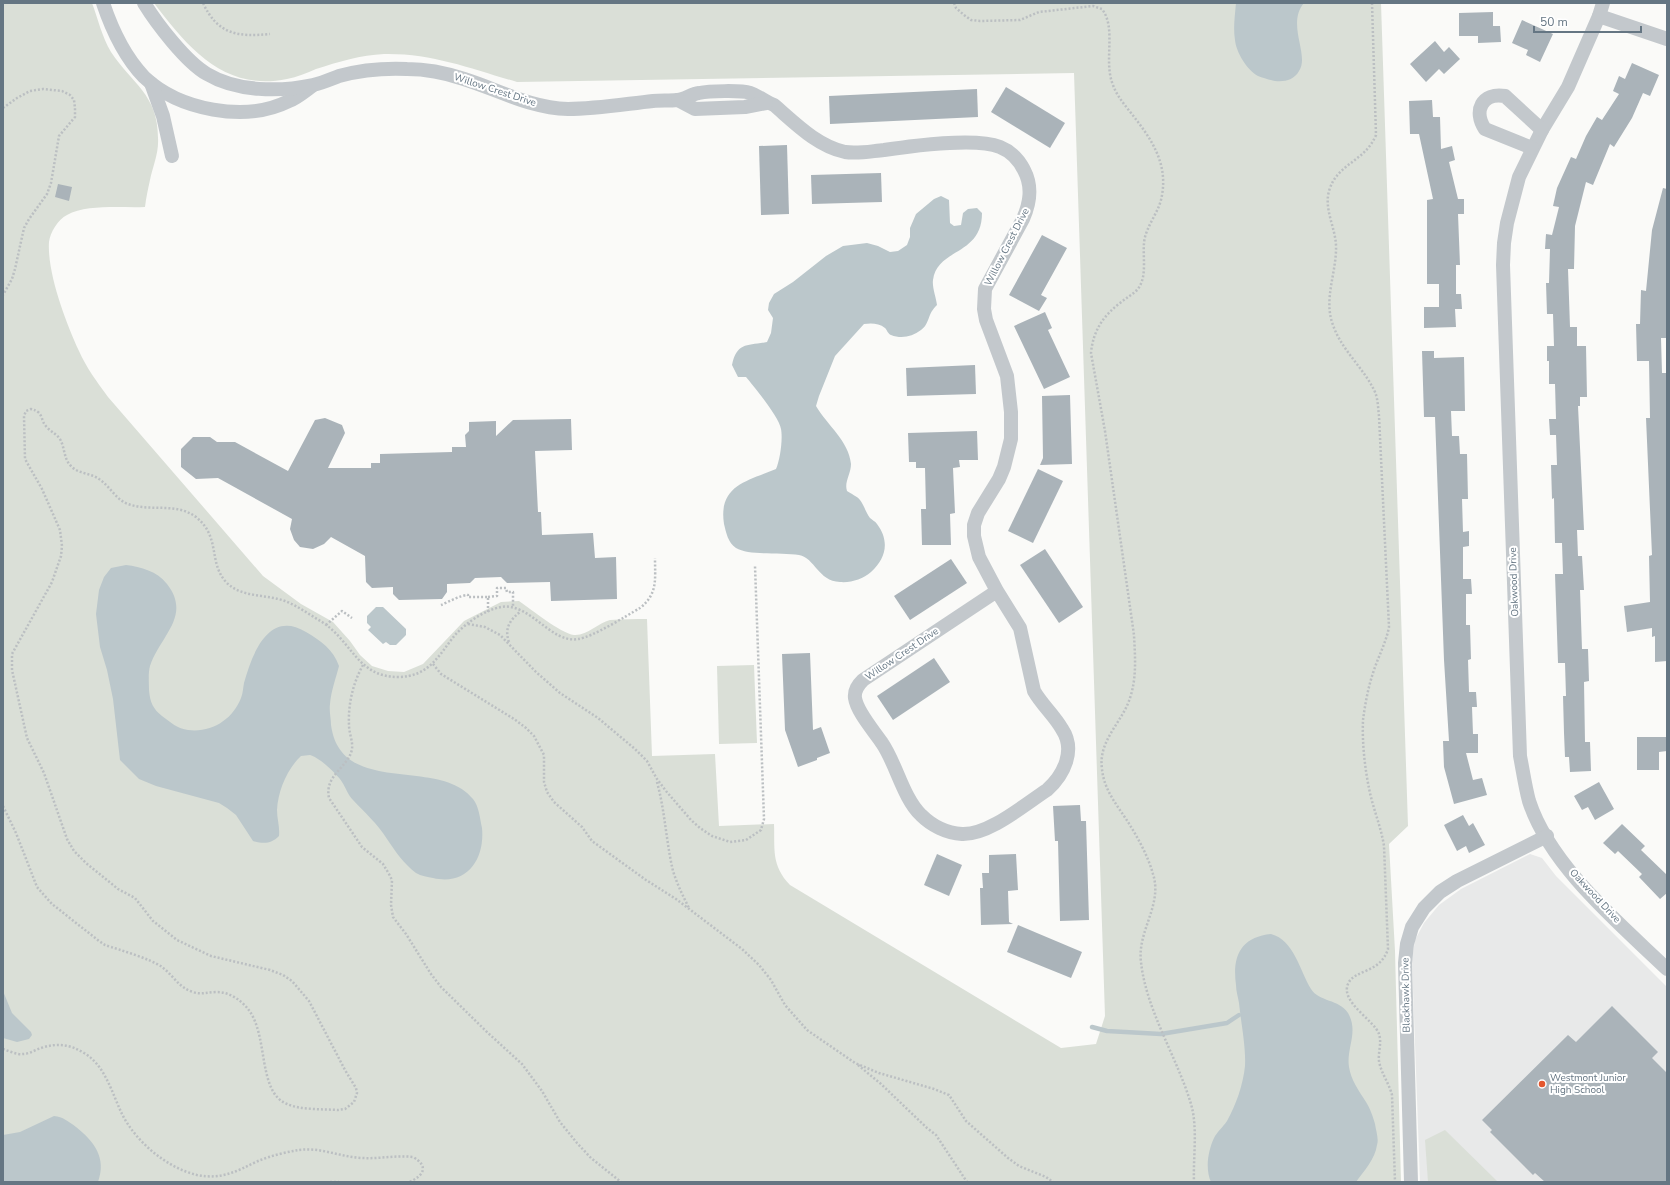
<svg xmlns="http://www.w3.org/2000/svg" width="1670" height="1185" viewBox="0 0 1670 1185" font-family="'Nunito Sans',sans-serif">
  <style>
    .built { fill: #e8e9e9 }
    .green { fill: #dadfd7 }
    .water { fill: #bbc7cb }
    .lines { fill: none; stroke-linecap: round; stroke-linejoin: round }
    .stream { stroke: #bbc7cb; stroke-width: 4.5 }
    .building { fill: #aab3b9 }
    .path { stroke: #bbbfc2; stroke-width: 2.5; stroke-dasharray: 2 2; stroke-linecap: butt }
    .minor { stroke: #c3c8cc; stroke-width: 14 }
    .poi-dot { fill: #e4572e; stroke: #fff; stroke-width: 1.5 }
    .labels { text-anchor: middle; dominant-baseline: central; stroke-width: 4; stroke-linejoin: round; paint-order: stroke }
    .street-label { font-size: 10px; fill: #657683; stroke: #fff }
    .poi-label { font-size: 10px; fill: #657683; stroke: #fff; text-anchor: start }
  </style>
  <rect width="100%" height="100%" fill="#fafaf8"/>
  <path class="built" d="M1530,854L1542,858L1556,876L1667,987V1182H1420L1412,960L1415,940L1424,923L1439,905L1461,889Z"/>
  <g class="green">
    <path d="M3,3H92C98,19 102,37 111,52C132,84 158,94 158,138C159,153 153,166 150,180C148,189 146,198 145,207C121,208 87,204 67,215C58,219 50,233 49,242C47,273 66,323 79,351C86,367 97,382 108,397L263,576L301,604L333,622L350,641L360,655L372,666L388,671L404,672L423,664L464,621L501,602L519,601C531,609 560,633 574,635C587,636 598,623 610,620C622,619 635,619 647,619L652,756L715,754L719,826L774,824C775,849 771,865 790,885L1061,1048L1096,1044L1105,1016L1074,73L517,82C472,69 432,53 384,54C361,55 338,62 316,69C307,73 297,77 287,79C225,92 188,48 154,3H1381L1408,826L1389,844L1395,951L1401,1182H3Z"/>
    <path d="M754,665L757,743L719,744L717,666Z"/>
    <path d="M1445,1130L1498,1182H1428L1425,1140Z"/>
  </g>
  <g class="water">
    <path d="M1236,3H1304C1286,24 1310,55 1299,71C1294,80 1285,82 1275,81C1270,80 1263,78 1258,76C1247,70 1236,52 1235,40C1233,28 1235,15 1236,3Z"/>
    <path d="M941,196L949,200L950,223L954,226L961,225L963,213L968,209L977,208L982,213C982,256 937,248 933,280C932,287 936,297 937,305C927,314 930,324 921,330C912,337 901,339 891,335C888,334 887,330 885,328C879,323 871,323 864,324L835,356L819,396L816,406C827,425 849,441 851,464C851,474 844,482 847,491C851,494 857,496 860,500C864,505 866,513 870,518C872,520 875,521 877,524C890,541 886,559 871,572C863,579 851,583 840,582C818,581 815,558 799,555C782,552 749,556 736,548C728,543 726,532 724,524C718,485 748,481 776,469C780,460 783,439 781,429C779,417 755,388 746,377H738L732,365C737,342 747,346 767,342L771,333L773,318L768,310L769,303L774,294L793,282L826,256L843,246L867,243L878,246L890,252L898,251L907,245L910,237V228L916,214L934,199Z"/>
    <path d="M126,565C141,567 157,571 167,584C192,616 160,636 150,666C148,673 149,683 149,690C150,702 153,709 162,716C170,722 178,729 188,730C212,733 233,719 241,698C243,693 243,688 244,683C252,655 268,609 306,632C321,641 333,649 339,666C336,678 331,691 330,704C329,711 331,718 331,725C341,798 439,756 473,799C479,806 480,819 482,828C485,859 467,886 433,878C428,877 421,876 416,873C404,864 395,851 387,839C377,823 365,813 353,800C348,795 346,788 342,782C338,775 319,757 310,755C307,755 304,756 301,756C287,769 278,791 277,810C277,819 280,827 279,836C271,844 264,844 253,841L236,815L227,808L219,803L156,786L139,779L120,760L113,699L107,670L100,647L96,614L99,590L104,577L111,568Z"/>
    <path d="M376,607H383L406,629V635L396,645H390L386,642L383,644L368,630L371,627L367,623V616Z"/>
    <path d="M1271,934C1294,940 1300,971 1311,989C1319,1002 1339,999 1348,1013C1359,1032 1346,1048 1349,1067C1351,1080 1359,1091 1366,1102C1370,1108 1373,1117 1375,1124C1376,1131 1379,1139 1377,1145C1375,1159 1364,1171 1356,1182H1211C1205,1169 1208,1151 1214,1138C1217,1132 1223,1127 1227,1121C1236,1105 1243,1085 1245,1066C1246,1047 1241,1023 1239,1003C1238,997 1236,991 1236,985C1232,956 1241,937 1271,934Z"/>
    <path d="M3,991L12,1013L31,1032L32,1035L29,1039L17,1042L3,1038Z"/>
    <path d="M54,1116C63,1117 68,1121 76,1127C94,1141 107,1158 98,1182H3V1135L20,1132Z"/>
  </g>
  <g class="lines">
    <path class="stream" d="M1092,1027L1107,1031L1161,1034L1227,1023L1239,1015"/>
  </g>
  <g class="building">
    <path d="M1493,12V26H1500L1501,42L1478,43V36H1459V13Z"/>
    <path d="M1522,20L1553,34L1540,62L1526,55L1528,50L1512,43Z"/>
    <path d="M1435,41L1444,52L1449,47L1460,59L1444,74L1439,69L1426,82L1410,64Z"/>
    <path d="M1632,63L1659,75L1650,96L1643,93L1632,118L1614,147L1610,144L1593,185L1586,182L1575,226L1574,269H1568L1570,327H1577V346H1586L1587,397H1580V406H1578L1584,530H1577L1578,556H1582L1584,590H1580L1582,649H1588L1589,681L1584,682L1585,742H1590L1591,771L1570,772L1569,757H1565L1564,733L1563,696H1566L1565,663H1558L1555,574H1563L1562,543H1555L1554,498L1552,499L1551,465H1557L1556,435H1550L1549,419H1556L1555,384H1549V361H1547V346H1554L1553,314H1547L1546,283H1549L1550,249H1545L1546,234L1552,235L1559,207L1553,206L1557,188L1571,157L1576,159L1586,136L1597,117L1602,120L1619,94L1613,91L1619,76L1625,79Z"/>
    <path d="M1006,87L1065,123L1050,148L991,112Z"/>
    <path d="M977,89L978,117L830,124L829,96Z"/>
    <path d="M1432,100L1433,117H1440L1441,149L1452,146L1455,160L1449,162L1458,199H1464V214H1458L1460,265H1456V294H1461L1462,309H1455L1456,327L1424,328V307H1439V284H1427V200L1433,199L1419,134H1410L1409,101Z"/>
    <path d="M787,145L789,214L761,215L759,146Z"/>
    <path d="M881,173L882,202L812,204L811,175Z"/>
    <path d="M58,184L72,187L69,201L55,197Z"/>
    <path d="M1663,188L1667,189V338H1661L1662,373H1667V661L1655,662V636L1652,637V628L1627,632L1624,606L1650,602L1649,556L1652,555L1646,418H1650L1649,361H1637L1636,324H1640L1641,290L1646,291L1652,230Z"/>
    <path d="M1042,235L1067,248L1041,295L1047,298L1039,311L1009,295Z"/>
    <path d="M1045,312L1052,328L1048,330L1070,377L1044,389L1014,326Z"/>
    <path d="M1422,351H1434V358L1464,357L1465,411H1451L1452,436H1459L1460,454H1467L1468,499H1462L1463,532L1469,531V546L1463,547V579H1471L1472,594H1466V625H1470L1471,659L1468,660L1469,692H1476L1477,707H1472L1473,734H1478V753H1466L1473,780L1482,778L1487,795L1454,804L1444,767L1443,741H1449L1444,660L1435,417H1424Z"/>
    <path d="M975,365L976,394L907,396L906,368Z"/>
    <path d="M1070,395L1072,464L1040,465L1043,458L1042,396Z"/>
    <path d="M325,418L342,425L345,433L328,468H371V463H380V454L452,452V447H466L465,435L469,431V422L496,421V436L513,420L571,419L572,450L535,451L538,512H541L542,535L593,533L595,558L616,557L617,599L551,601L550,582L507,583L501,577L475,578L470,583L447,584V592L442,599L399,600L393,594V587L372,588L366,582L365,556L331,537L324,544L313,549L300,547L294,540L290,529L292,519L218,478L196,479L181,467V449L193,437H210L217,442H235L288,471L315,420Z"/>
    <path d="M977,431L978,460H959L960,467L953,468L955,513L950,514L951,545H922L921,509H926L925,468H916V462H909L908,433Z"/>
    <path d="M1038,469L1063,481L1033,543L1008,531Z"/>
    <path d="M1045,549L1083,607L1059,623L1020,565Z"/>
    <path d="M951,559L967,583L910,620L894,596Z"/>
    <path d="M810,653L813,730L821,727L830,753L817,758V760L798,767L785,730L782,654Z"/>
    <path d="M934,658L950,682L893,720L877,696Z"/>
    <path d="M1637,737H1667V751L1659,752V770H1637Z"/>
    <path d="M1599,782L1614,809L1595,820L1588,807L1582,810L1574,796Z"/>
    <path d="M1080,805L1081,821H1086L1089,920L1060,921L1058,841H1055L1053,806Z"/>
    <path d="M1463,815L1469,826L1473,823L1485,845L1469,853L1466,846L1457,851L1444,825Z"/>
    <path d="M1622,824L1645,846L1641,850L1667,875V893L1660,899L1639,877L1642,874L1618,851L1615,854L1603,843Z"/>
    <path d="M937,854L962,865L949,896L924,885Z"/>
    <path d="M1016,854L1018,890L1008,891L1009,922L1013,924L981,925L980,888H983L982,873H989V855Z"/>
    <path d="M1018,925L1082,952L1071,978L1007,952Z"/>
    <path d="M1612,1006L1658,1052L1652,1058L1667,1073V1182H1545L1535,1173L1533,1175L1490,1132L1492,1130L1482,1120L1568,1035L1576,1042Z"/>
  </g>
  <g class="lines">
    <g class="path">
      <path d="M203,3C218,35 238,37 270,34"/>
      <path d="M954,3L956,8L964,15L971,20L980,21L1020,20L1039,12L1093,6L1102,9C1117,29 1103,61 1113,85C1117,96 1124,104 1131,113C1150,137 1168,162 1162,195C1160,210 1149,222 1145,237C1141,253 1149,276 1137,290C1132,295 1126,298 1120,303C1103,316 1093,331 1091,353L1105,431L1134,635C1135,656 1137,677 1130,698C1122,723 1098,740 1102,769C1104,790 1117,805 1128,822C1138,838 1148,856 1153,874C1163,905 1137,931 1141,962C1146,1010 1177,1057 1191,1104C1198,1128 1193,1157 1194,1182"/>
      <path d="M1372,3L1376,135C1365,162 1337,163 1329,191C1324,209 1335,227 1336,245C1337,272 1323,299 1333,325C1342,351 1364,368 1375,392C1378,399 1378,408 1379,416L1389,627C1386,643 1378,657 1373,673C1368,688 1365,705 1363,720C1362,744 1365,770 1370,793C1374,811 1381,827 1384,846L1388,949C1380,974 1354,969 1348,984C1340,1002 1375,1021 1379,1034C1382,1043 1378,1052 1379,1061C1381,1073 1389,1083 1392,1095L1395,1182"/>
      <path d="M3,108L17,98L30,91L43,89L62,91L70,95L74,100L75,108V117L59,136L51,183L47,194L29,219L24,228L15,269L12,279L3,295"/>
      <path d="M488,597L497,596V588H506L507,592H513V607"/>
      <path d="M441,605C448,602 461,595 468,595V597H488V612"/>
      <path d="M468,624L485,627L500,635L536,672L560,693L598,718L635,749L647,761L657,779L666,791L691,820L700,828L712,836L730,842L746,840L761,830L764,819L755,566"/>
      <path d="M326,625L342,611L352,618"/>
      <path d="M509,642C504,628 510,620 521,611"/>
      <path d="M433,664L441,674L514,719L526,728L534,736L544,755V782L547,792L554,802L582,827L592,841L646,880L676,899L742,949L759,965L771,980L785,1005L807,1030L855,1063L879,1073L934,1089L949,1095L966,1121L1008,1158L1019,1166L1046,1177L1053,1182"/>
      <path d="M363,665C353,683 348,704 349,725C349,733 353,741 352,749C349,767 324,775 329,798L362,847L383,864L389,874L392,880L391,905L393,917L406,934L431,974L441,987L488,1033L522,1064L542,1091L560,1122L577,1143L591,1158L621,1182"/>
      <path d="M657,782C665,811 666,841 673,871C677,884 683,896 689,908"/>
      <path d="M3,806L16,833L37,887L52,904L99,941L105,945C120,950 151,959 162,967C173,975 179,988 193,992C201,995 208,992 217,992C229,992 241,1000 248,1009C269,1035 257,1092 287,1104C300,1110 324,1109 338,1110L345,1109L354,1102L357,1093L356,1088L345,1070L309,1001L292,981L283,975L270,970L211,956L177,940L153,921L135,898L118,889L86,863L74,851L67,839L44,773L27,738L12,670V654L52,582L61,556L62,546L60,530L42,489L25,459L24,416L26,411L31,409C34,410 35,410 38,412C42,415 42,421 45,425C50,432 58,434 61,441C65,450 64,459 71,466C78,474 91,473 99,479C110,486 116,500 128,504C150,512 176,502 196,517C221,537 208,562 226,582C241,598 266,594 285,601C298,606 310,615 322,622C352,641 357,677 398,677C429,677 439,655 455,635C467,622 485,610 501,607C530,602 551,644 578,639C593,637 626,616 640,608C658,594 655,579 655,558"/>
      <path d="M3,1049C9,1051 17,1055 23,1054C29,1054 35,1050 41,1048C56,1043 70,1044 84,1053C105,1065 112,1093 122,1114C136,1142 167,1168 197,1175C222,1180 237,1171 258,1161C270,1156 286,1152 299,1150C321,1147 340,1157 362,1158C379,1159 396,1155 413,1157C429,1166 424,1176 409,1182"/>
      <path d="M858,1065L881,1084L927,1128L936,1135L967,1182"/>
      <path d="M330,1182H339"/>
    </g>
    <g class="minor">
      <path d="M103,3C112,30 124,56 144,77C179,110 245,123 289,101C297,98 305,91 312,86"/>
      <path d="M144,3C157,24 186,62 207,74C237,92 280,92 313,85C322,83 331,79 339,76C361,70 384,68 407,69C425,69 446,73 464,79C499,90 530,108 568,109C596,109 625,104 653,101C661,100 669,101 677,100C684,100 691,94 699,93C709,91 741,90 750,93C759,96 766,102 774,105C795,123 817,146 845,152C858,154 872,151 884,150C912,146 975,137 1000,147C1010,151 1019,160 1024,170C1033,187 1030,203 1023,219L985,289L984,309L986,320L1007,376L1011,412V439L1004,467L999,479L978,513L974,525V536L979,557L997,591L1020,628L1034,691C1042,705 1054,715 1062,729C1076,750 1064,775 1047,790C1024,805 989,835 962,834C946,833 931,825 921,815C903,798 896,763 882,743C874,731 857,712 855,698C854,690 858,685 863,680L997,591"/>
      <path d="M1603,3L1599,16L1568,87L1542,130L1519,177L1507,223L1504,243L1503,265L1520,756C1523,771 1525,786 1529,801C1550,866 1619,923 1667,969"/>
      <path d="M1599,16L1667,39"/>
      <path d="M151,83L163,116L172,156"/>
      <path d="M678,100L695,109L745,107L766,103"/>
      <path d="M1532,148L1485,129C1473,111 1482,92 1505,96L1542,130"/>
      <path d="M1411,1182L1405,963L1407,944L1412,927L1424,908L1440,892L1457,881L1547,836"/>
    </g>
  </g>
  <circle class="poi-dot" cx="1542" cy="1084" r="4"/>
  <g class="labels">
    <g class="street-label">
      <text transform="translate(495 90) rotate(18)">Willow Crest Drive</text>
      <text transform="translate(1007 247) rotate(-63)">Willow Crest Drive</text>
      <text transform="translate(1514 582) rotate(-92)">Oakwood Drive</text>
      <text transform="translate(902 654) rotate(-34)">Willow Crest Drive</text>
      <text transform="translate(1595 896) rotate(47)">Oakwood Drive</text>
      <text transform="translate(1406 995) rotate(-91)">Blackhawk Drive</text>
    </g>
    <g class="poi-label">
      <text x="1550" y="1078">Westmont Junior<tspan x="1550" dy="12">High School</tspan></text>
    </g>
  </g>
  <rect width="1670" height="1185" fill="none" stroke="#657683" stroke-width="8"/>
  <path d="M1534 26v6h107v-6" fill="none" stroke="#657683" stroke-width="2"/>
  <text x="1540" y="26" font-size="12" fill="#657683" stroke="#ffffff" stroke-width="3" paint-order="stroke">50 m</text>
</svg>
